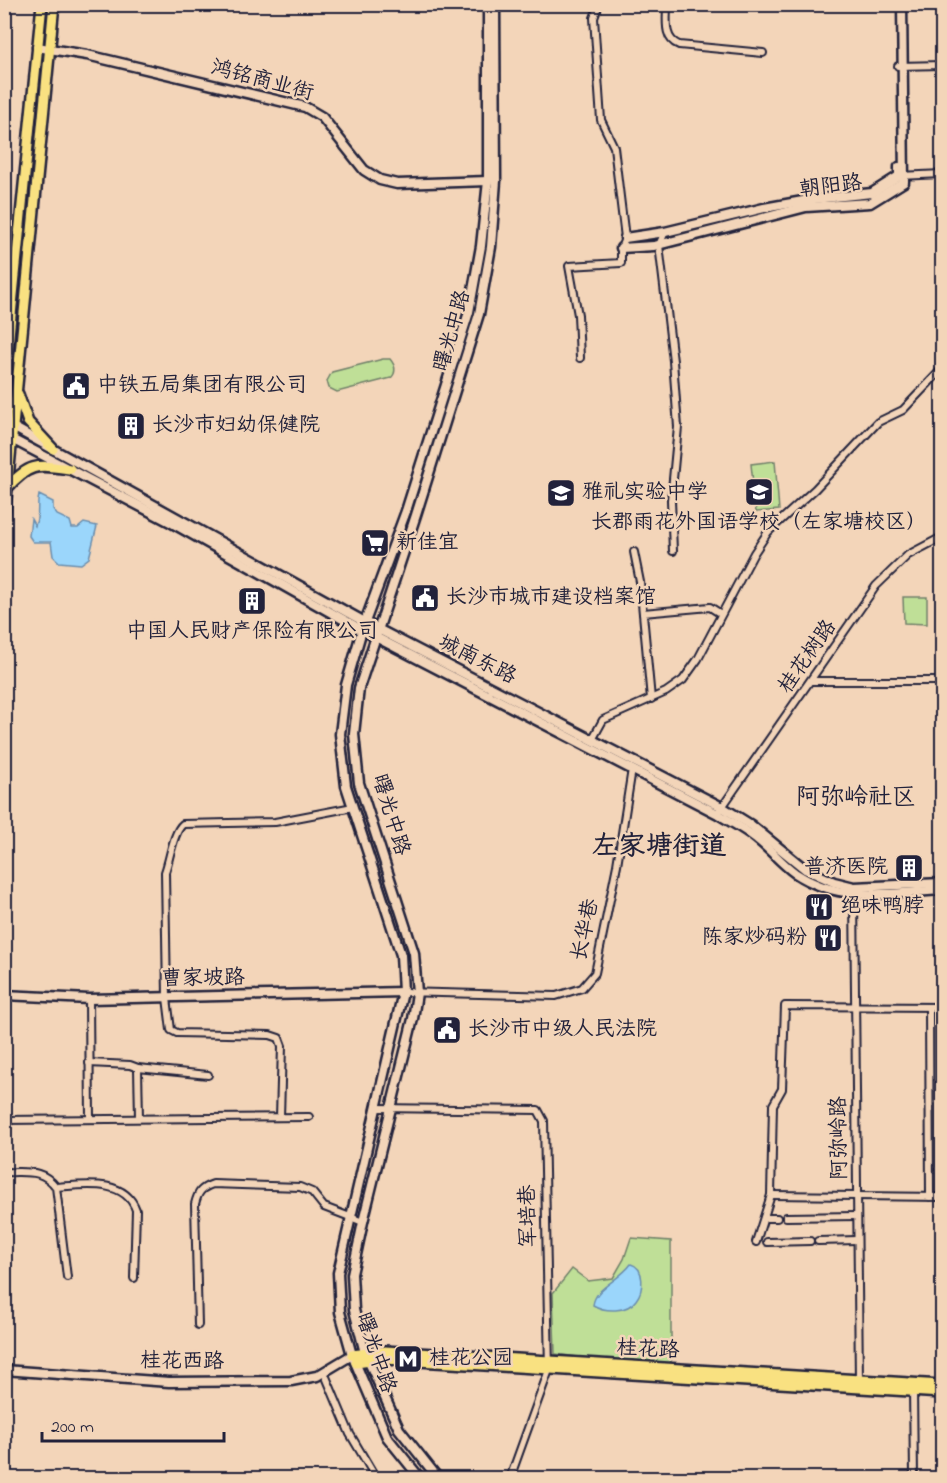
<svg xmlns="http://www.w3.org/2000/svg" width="947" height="1483" viewBox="0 0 947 1483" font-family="'Indie Flower','LXGW WenKai TC',sans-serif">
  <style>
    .green { fill: #bfdf97; stroke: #708069; stroke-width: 1.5 }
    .water { fill: #9bd6fb; stroke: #6b8eae; stroke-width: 1.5 }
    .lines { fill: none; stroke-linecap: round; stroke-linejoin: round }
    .street-casing { stroke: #22223b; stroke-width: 10 }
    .secondary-casing { stroke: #22223b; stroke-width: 13 }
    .primary-casing { stroke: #22223b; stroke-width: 14 }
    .street { stroke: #f3d5b9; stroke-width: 6 }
    .secondary { stroke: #f3d5b9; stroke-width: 8 }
    .primary { stroke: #f9e181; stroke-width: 9 }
    .labels { text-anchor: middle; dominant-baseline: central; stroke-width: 5; stroke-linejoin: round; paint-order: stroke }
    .street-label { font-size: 21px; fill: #22223b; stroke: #f3d5b9 }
    .poi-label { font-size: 21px; fill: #22223b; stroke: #f3d5b9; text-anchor: start }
    .quarter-label { font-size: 24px; fill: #22223b; stroke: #f3d5b9 }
    .district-label { font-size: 27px; font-weight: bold; fill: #22223b; stroke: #f3d5b9 }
  </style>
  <rect width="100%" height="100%" fill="#f3d5b9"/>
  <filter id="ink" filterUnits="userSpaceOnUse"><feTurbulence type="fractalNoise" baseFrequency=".0167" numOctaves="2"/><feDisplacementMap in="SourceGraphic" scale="12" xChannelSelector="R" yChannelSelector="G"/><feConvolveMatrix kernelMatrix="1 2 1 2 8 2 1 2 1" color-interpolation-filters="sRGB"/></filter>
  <g filter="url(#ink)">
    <g class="green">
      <path d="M383,359H390C395,365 397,372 391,378L337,392L329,388L327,381L332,372Z"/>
      <path d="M775,461L779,510L756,512L751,464Z"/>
      <path d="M903,597H927V624L904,623Z"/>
      <path d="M631,1238L671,1241V1369L555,1354L553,1293L572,1269L588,1281L613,1278L624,1259Z"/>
    </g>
    <g class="water">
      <path d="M39,495L53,502V509L57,515L70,521L72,528H78L84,523L97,526L89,558L81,564L59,562L53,556L51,542H33L29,536L31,519L35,526C40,513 36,506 39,495Z"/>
      <path d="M631,1264C645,1268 644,1290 636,1300C627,1313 605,1312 593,1305C595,1287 619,1281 631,1264Z"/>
    </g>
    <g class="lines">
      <g class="street-casing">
        <g id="street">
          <path d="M667,4C667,19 663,39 679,45L763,53"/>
          <path d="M898,66L942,65"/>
          <path d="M900,176L942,174"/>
          <path d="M665,232L659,245L673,361L678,427L671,500L673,551"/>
          <path d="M580,358L578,315L569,266L621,263V248L625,238L614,147L601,120L594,18L599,4"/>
          <path d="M634,552L640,582L651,699"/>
          <path d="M643,613L710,607L721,614"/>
          <path d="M811,681H942"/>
          <path d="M592,740L603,720L666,692L683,680L698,659L754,553L768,532L815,489L878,422L903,410L942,369"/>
          <path d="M720,810L876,586L908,555L942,537"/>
          <path d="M854,895L859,1381"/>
          <path d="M403,992L556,996L582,988L595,973L617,865L632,769"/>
          <path d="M89,999L90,1118"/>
          <path d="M929,1007L930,1197"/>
          <path d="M89,1063L130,1065L138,1068L208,1075"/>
          <path d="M138,1068L139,1118"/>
          <path d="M376,1108L538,1110L544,1121L549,1370L510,1478"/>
          <path d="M280,1117L282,1046L279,1038L270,1035L177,1033L171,1030L167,998L165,872C170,859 173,832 183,824L275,822L353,807"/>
          <path d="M4,1120L309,1117"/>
          <path d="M4,1172C26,1173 42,1168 56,1187L67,1277"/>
          <path d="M56,1187C84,1185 125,1178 136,1210L134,1278"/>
          <path d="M771,1195L942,1197"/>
          <path d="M786,1217L857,1216"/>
          <path d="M764,1218H777"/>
          <path d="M818,1241L857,1240"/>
          <path d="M756,1242L771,1195L773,1105L782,1089L785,1006L942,1007"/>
          <path d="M767,1242L810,1241"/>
          <path d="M198,1325L195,1204C198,1192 201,1188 213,1184L300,1187L312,1192L324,1207L363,1222"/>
          <path d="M324,1372L350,1434L376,1478"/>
          <path d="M913,1387L914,1478"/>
        </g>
      </g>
      <g class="secondary-casing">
        <g id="secondary">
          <path d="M37,47L87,55L305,107L322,117L364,170L380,180L397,184L488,181"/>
          <path d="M625,238L665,232L764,208L814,199L872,193L899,176V167"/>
          <path d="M621,248L654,246L806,207L870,203L904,182L902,4"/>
          <path d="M4,422L372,626L722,807L751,825L805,869L834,882L854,887L942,883"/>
          <path d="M4,435L172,523L362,630L718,814C731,822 745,829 757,839C770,849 781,863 795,873C842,904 890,893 942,890"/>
          <path d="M4,995L89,999L403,992"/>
          <path d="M4,1370L169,1382L291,1381L317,1376L352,1355"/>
          <path d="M420,1478L387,1437L352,1355L340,1312L338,1273L403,992L401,955L346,786L340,734L346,685L362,630L406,511L469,312L481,246L488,181V4"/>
          <path d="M438,1478L399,1429L365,1353L354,1310L352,1274L363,1222L413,1019L417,993L414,953L359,783L354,734L359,688L416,515L479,314L491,247L496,181L495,4"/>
        </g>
      </g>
      <g class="primary-casing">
        <g id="primary">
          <path d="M4,386L42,4"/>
          <path d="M18,394L28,422L53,449"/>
          <path d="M7,488C30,462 38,465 70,469"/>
          <path d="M4,519L54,4"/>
          <path d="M352,1355L385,1351L942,1385"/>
          <path d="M356,1363L385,1359L942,1393"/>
        </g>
      </g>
      <use href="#street" class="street"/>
      <use href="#secondary" class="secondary"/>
      <use href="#primary" class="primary"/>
    </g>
  </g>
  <defs>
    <g id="civic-square" transform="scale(1.5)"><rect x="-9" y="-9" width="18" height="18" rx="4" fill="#22223b" stroke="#f3d5b9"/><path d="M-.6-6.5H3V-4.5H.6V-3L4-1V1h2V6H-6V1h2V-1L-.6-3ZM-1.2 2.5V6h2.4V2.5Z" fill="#fff"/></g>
    <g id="building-square" transform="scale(1.5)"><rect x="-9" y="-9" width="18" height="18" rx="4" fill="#22223b" stroke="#f3d5b9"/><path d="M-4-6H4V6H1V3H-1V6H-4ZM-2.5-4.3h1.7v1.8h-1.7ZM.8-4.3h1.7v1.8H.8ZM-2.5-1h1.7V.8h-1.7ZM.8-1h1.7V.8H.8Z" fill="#fff"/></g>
    <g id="school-square" transform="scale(1.5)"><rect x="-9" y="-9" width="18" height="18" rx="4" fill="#22223b" stroke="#f3d5b9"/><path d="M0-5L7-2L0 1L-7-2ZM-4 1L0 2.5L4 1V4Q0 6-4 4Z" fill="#fff"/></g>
    <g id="supermarket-square" transform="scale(1.5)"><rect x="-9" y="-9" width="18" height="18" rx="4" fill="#22223b" stroke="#f3d5b9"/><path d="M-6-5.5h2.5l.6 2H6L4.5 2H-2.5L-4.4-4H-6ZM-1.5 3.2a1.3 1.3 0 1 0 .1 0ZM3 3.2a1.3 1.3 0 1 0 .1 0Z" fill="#fff"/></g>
    <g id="restaurant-square" transform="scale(1.5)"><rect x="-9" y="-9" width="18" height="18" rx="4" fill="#22223b" stroke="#f3d5b9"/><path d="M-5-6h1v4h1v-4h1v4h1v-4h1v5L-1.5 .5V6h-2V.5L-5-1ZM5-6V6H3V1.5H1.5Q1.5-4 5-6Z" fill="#fff"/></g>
    <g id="metro-square" transform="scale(1.5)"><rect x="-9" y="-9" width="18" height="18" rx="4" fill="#22223b" stroke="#f3d5b9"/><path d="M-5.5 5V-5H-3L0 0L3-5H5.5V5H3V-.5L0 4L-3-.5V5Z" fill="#fff"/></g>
  </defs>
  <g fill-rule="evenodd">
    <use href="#civic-square" x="76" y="386"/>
    <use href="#building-square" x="131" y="426"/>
    <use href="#school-square" x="759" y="492"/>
    <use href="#school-square" x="561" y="493"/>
    <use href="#supermarket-square" x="375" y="543"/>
    <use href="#civic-square" x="425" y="598"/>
    <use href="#building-square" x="252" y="601"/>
    <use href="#building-square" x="909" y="868"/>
    <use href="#restaurant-square" x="819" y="907"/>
    <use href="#restaurant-square" x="828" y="938"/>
    <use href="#civic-square" x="447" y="1030"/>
    <use href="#metro-square" x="408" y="1359"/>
  </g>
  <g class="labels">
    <g class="street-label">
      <text transform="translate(262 81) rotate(15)">鸿铭商业街</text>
      <text transform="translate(831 187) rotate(-7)">朝阳路</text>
      <text transform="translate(453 331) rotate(-74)">曙光中路</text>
      <text transform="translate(808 657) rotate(-55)">桂花树路</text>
      <text transform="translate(477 660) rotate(27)">城南东路</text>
      <text transform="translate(390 815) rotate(73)">曙光中路</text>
      <text transform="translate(586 930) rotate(-78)">长华巷</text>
      <text transform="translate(203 979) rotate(-1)">曹家坡路</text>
      <text transform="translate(840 1138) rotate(-91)">阿弥岭路</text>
      <text transform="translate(529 1216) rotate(-91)">军培巷</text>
      <text transform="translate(648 1350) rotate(3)">桂花路</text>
      <text transform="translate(375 1353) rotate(71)">曙光中路</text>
      <text transform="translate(182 1362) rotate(1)">桂花西路</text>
    </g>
    <g class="poi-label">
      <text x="97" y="386">中铁五局集团有限公司</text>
      <text x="152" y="426">长沙市妇幼保健院</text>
      <text x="582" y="493">雅礼实验中学</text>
      <text x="759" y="523" text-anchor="middle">长郡雨花外国语学校（左家塘校区）</text>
      <text x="396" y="543">新佳宜</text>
      <text x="446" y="598">长沙市城市建设档案馆</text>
      <text x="252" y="632" text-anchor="middle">中国人民财产保险有限公司</text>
      <text x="888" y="868" text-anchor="end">普济医院</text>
      <text x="840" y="907">绝味鸭脖</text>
      <text x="807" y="938" text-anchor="end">陈家炒码粉</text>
      <text x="468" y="1030">长沙市中级人民法院</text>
      <text x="429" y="1359">桂花公园</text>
    </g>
    <g class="quarter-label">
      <text x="856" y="798">阿弥岭社区</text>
    </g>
    <g class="district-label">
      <text x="659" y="847">左家塘街道</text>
    </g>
  </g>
  <rect width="947" height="1483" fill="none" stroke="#f3d5b9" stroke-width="24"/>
  <rect x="12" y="12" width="923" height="1459" fill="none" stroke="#22223b" stroke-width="2" filter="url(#ink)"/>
  <path d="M42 1432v9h182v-9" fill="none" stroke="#22223b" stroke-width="3"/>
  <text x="51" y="1432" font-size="18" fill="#22223b" stroke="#f3d5b9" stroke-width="4.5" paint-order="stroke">200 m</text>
</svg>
